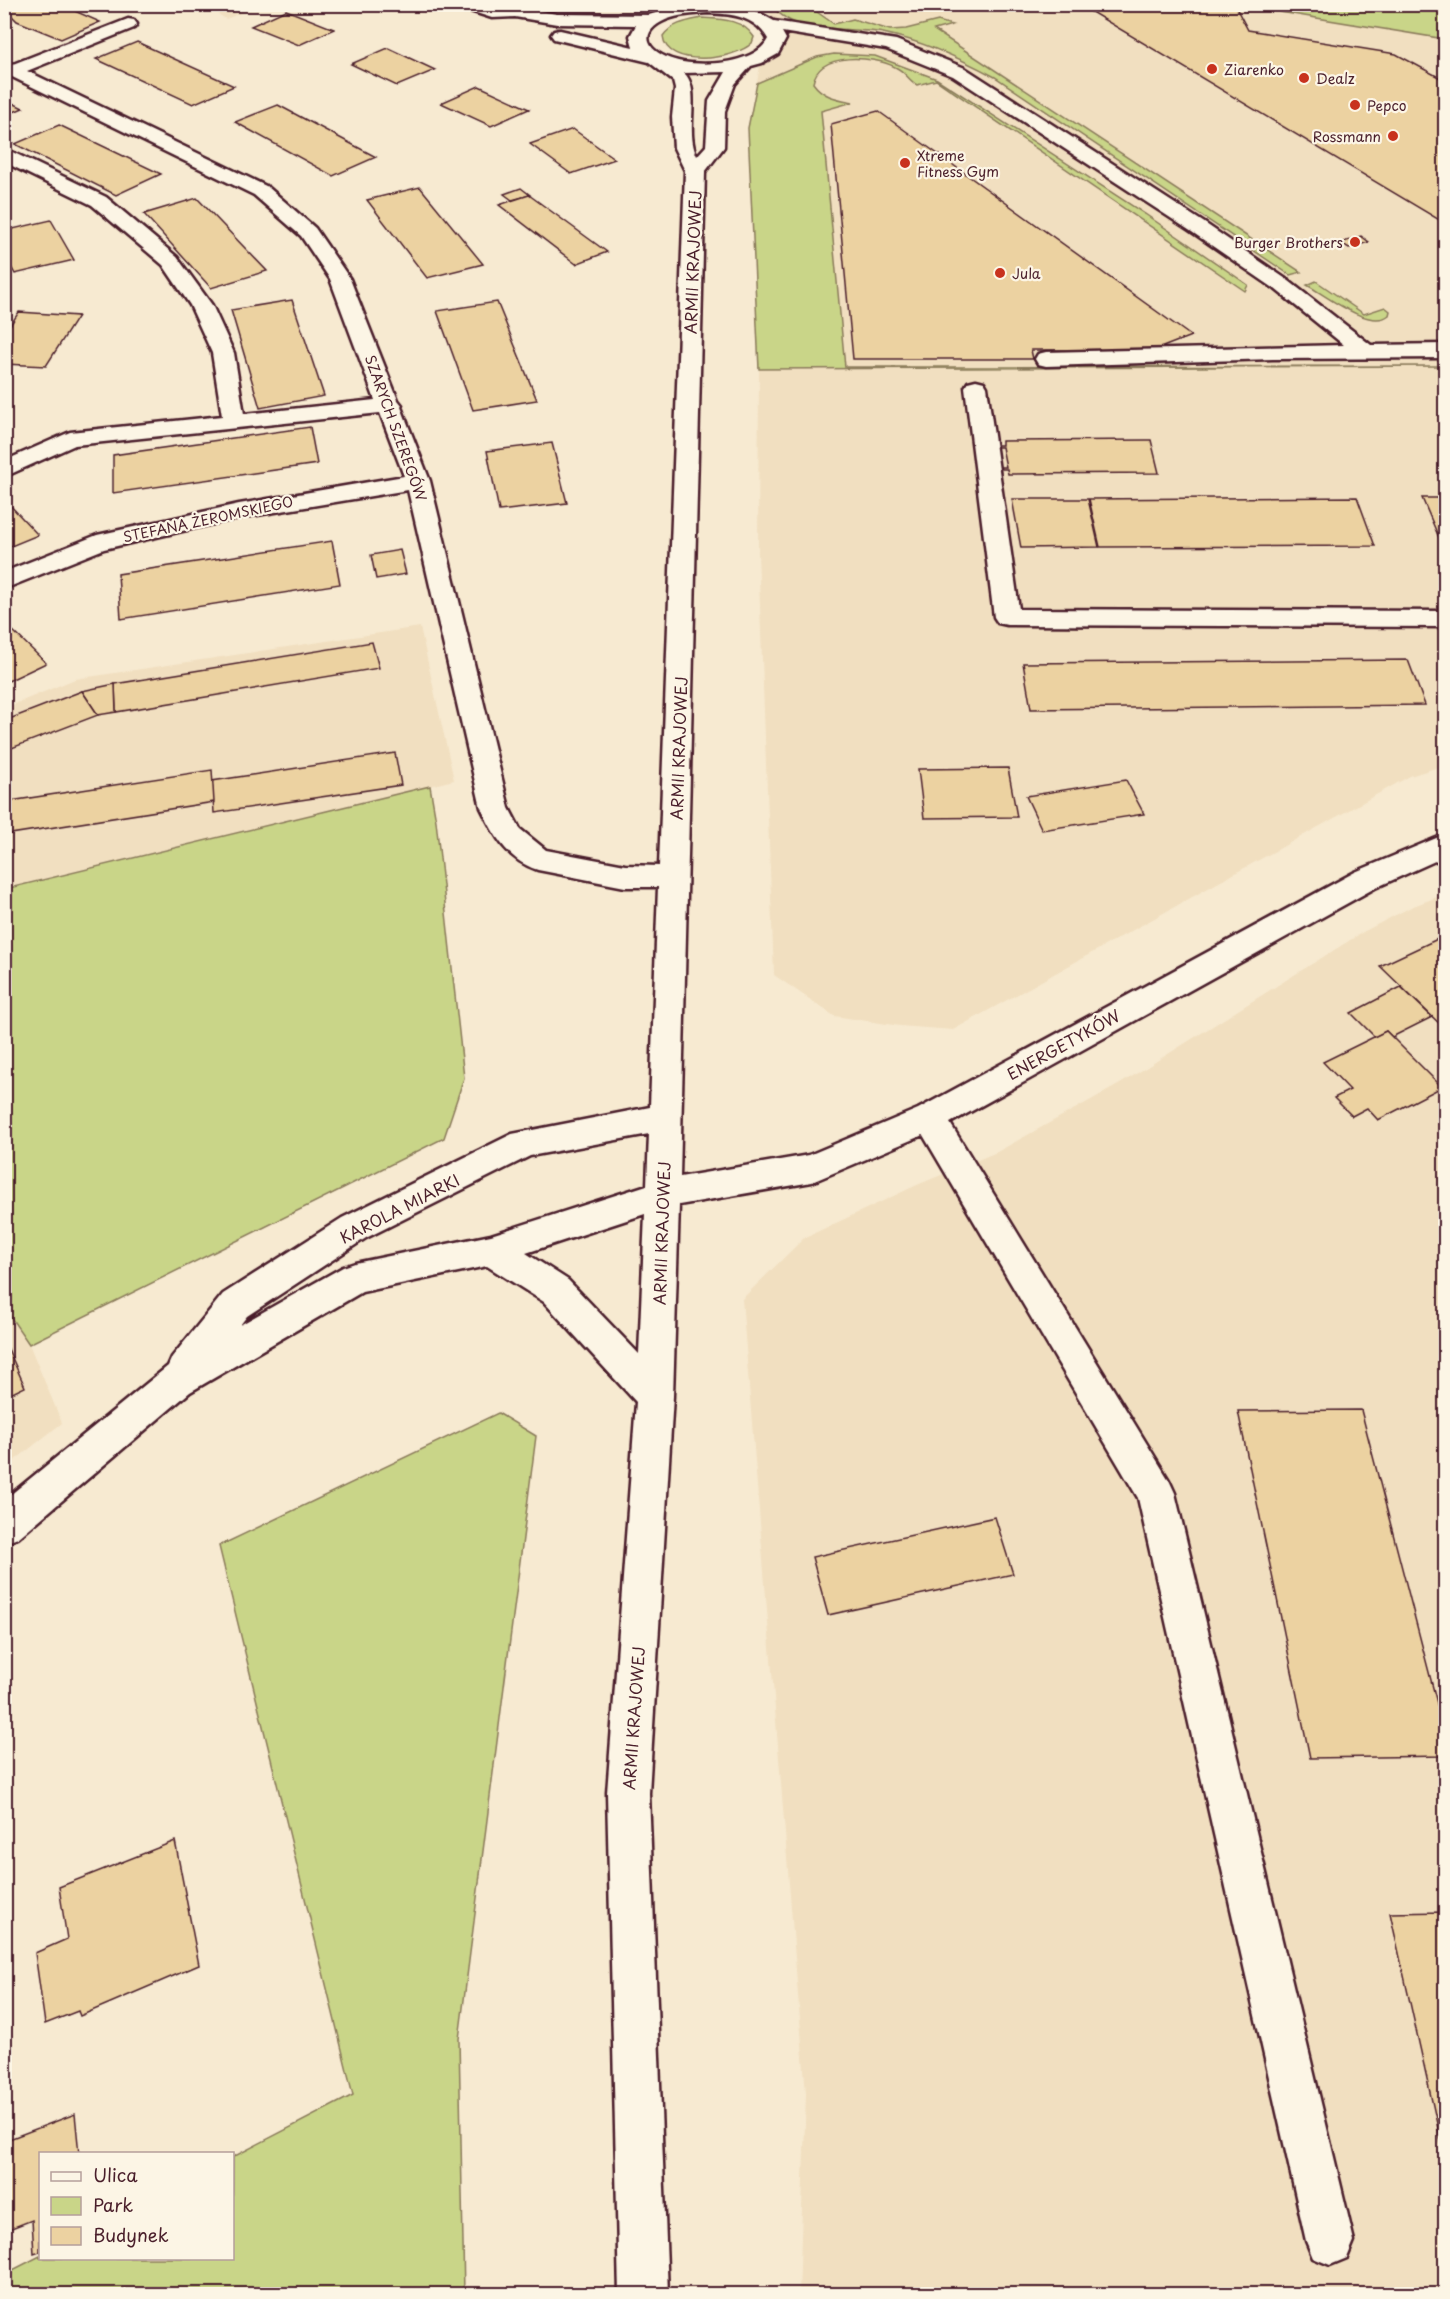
<svg xmlns="http://www.w3.org/2000/svg" width="1450" height="2299" viewBox="0 0 1450 2299" font-family="'Playpen Sans',sans-serif">
  <style>
    .built { fill: #f1dfc0 }
    .green { fill: #c9d588; stroke: #8a7a5a; stroke-width: 1.5 }
    .building { fill: #ecd2a1; stroke: #4a1f2b; stroke-width: 1.5 }
    .lines { fill: none; stroke-linecap: round; stroke-linejoin: round }
    .minor-casing { stroke: #4a1f2b; stroke-width: 5 }
    .minor { fill: #fcf5e5; fill-rule: evenodd }
    .poi-dot { fill: #c8321e; stroke: #fcf5e5; stroke-width: 2 }
    .labels { text-anchor: middle; dominant-baseline: central; stroke-width: 4.5; stroke-linejoin: round; paint-order: stroke }
    .far-poi-label { font-size: 14px; fill: #4a1f2b; stroke: #fcf5e5; text-anchor: start }
    .far-street-label { font-size: 14px; fill: #4a1f2b; stroke: #fcf5e5 }
    .street-label { font-size: 16px; fill: #4a1f2b; stroke: #fcf5e5 }
  </style>
  <rect width="100%" height="100%" fill="#f7ead1"/>
  <filter id="ink" filterUnits="userSpaceOnUse"><feTurbulence type="fractalNoise" baseFrequency=".0167" numOctaves="2"/><feDisplacementMap in="SourceGraphic" scale="12" xChannelSelector="R" yChannelSelector="G"/><feConvolveMatrix kernelMatrix="1 2 1 2 8 2 1 2 1" color-interpolation-filters="sRGB"/></filter>
  <g filter="url(#ink)">
    <g class="built">
      <path d="M1288,4L1445,35V765L1410,776L953,1030L900,1026L834,1016L774,975L758,553L759,368L748,128L772,5Z"/>
      <path d="M203,5H260L226,19Z"/>
      <path d="M420,627L454,780L5,889V708L75,679Z"/>
      <path d="M1445,894V2294H799L806,2094L742,1299L804,1238L917,1185L997,1152L1120,1084L1363,932L1411,907Z"/>
      <path d="M4,1309L29,1344L62,1423L5,1468Z"/>
    </g>
    <g class="green">
      <path d="M772,5H807L834,24L853,19L890,30L906,29L938,21L952,25L934,30L1301,272L1290,275L995,77C960,58 922,41 883,33C858,28 810,31 791,21C784,18 778,12 772,8Z"/>
      <path d="M1268,5H1445V39L1280,12Z"/>
      <path d="M702,18C720,19 743,19 754,37L752,43C735,60 666,69 663,36C672,23 687,21 702,18Z"/>
      <path d="M834,54L875,56L937,79L1145,214L1248,285L1245,291L936,80L917,85C908,80 905,71 895,67C873,56 819,51 813,83C823,97 837,99 853,102L821,111L845,367L1445,366L759,369L748,128L757,83L817,57Z"/>
      <path d="M1316,281L1364,314L1385,307L1390,311L1389,315C1370,331 1325,295 1307,285Z"/>
      <path d="M430,786L436,821L464,1078L444,1138L29,1344L5,1309V889Z"/>
      <path d="M498,1413L536,1436L459,2039L464,2294H5V2274L40,2256V2258H232L233,2157L353,2095L219,1546Z"/>
    </g>
    <g class="building">
      <path d="M4,4H59L100,22L61,39L17,21L4,8Z"/>
      <path d="M1078,4H1234L1248,30L1396,54L1446,81V224Z"/>
      <path d="M286,10L334,29L299,45L251,26Z"/>
      <path d="M137,42L234,86L193,104L96,59Z"/>
      <path d="M388,48L435,70L397,86L351,64Z"/>
      <path d="M479,86L529,109L491,126L441,103Z"/>
      <path d="M4,99L23,108L4,116Z"/>
      <path d="M278,105L376,157L333,176L235,122Z"/>
      <path d="M878,111L1191,336L1155,350H1031L1033,359H853L831,124Z"/>
      <path d="M59,125L161,174L116,195L15,144Z"/>
      <path d="M573,129L615,159L571,174L530,144Z"/>
      <path d="M420,187L483,264L427,278L367,200Z"/>
      <path d="M521,188L530,195L512,200L504,194Z"/>
      <path d="M529,195L607,252L576,264L499,205Z"/>
      <path d="M197,198L267,271L211,288L144,214Z"/>
      <path d="M51,220L74,260L15,274L4,254V231Z"/>
      <path d="M1361,236L1369,242L1349,248L1341,243Z"/>
      <path d="M292,300L324,396L260,408L231,310Z"/>
      <path d="M497,302L537,400L473,410L437,311Z"/>
      <path d="M19,312L78,316L46,366L4,364V334Z"/>
      <path d="M310,427L317,464L113,493V455Z"/>
      <path d="M1146,440H1151L1159,473L1008,474L1007,469H1002L1001,467H1006L1002,447H997V445H1002V441Z"/>
      <path d="M552,443L567,503L499,511L487,451Z"/>
      <path d="M1357,497L1375,546L1100,547L1089,499Z"/>
      <path d="M1422,498H1446V554Z"/>
      <path d="M1012,499H1088L1099,547L1021,548Z"/>
      <path d="M7,502L38,535L4,549V503Z"/>
      <path d="M332,541L340,584L121,619L118,574Z"/>
      <path d="M400,550L406,574L376,579L371,555Z"/>
      <path d="M9,627L46,663L4,683V629Z"/>
      <path d="M372,642L379,668L116,712L115,684Z"/>
      <path d="M1408,660L1425,705L1031,709L1023,663Z"/>
      <path d="M115,684L116,712L98,715L82,691Z"/>
      <path d="M82,691L98,715L4,751V721Z"/>
      <path d="M395,753L401,785L214,813L212,781Z"/>
      <path d="M1008,768L1017,817L924,818L918,769Z"/>
      <path d="M212,770L214,802L4,835V802Z"/>
      <path d="M1126,780L1144,814L1042,830L1026,796Z"/>
      <path d="M1446,935V1030L1380,966Z"/>
      <path d="M1401,987L1432,1017L1392,1037L1386,1031L1375,1037L1351,1013Z"/>
      <path d="M1386,1031L1442,1087L1378,1120L1367,1108L1352,1116L1334,1098L1350,1090L1323,1062Z"/>
      <path d="M4,1340L25,1387L4,1397Z"/>
      <path d="M1361,1410L1446,1738V1756L1310,1758L1238,1411Z"/>
      <path d="M995,1517L1013,1574L828,1615L812,1557Z"/>
      <path d="M175,1841L199,1965L80,2016L78,2011L45,2024L35,1953L67,1939L59,1887Z"/>
      <path d="M1446,1912V2164L1390,1913Z"/>
      <path d="M75,2114L79,2154H40V2252L34,2254L32,2220L4,2231V2141Z"/>
    </g>
    <g class="lines">
      <g class="minor-casing">
        <g id="minor">
          <path d="M459,4H484L494,8L515,7L557,14L649,15L682,5L728,4L754,10L774,21L896,40L965,68L1203,222L1289,281L1371,345L1446,344V358L1273,359L1046,366L1038,364L1035,359L1038,354L1046,352L1344,345L1275,289L1189,230L953,76L886,49L782,32L786,39L778,54L762,63L751,66L735,84L725,111L724,147L705,172L680,1177L809,1155L918,1109L1355,872L1446,834V856L1375,888L950,1123L1169,1480L1175,1493L1354,2241L1347,2258L1330,2265L1313,2258L1306,2241L1138,1498L923,1135L812,1182L679,1205L673,1396L649,1793L668,2294H619L607,1793L636,1402L544,1302L487,1266L362,1292L190,1392L18,1538L4,1543V1500L168,1366L172,1357L223,1294L342,1218L512,1134L650,1107L658,887H625L538,870C507,860 494,835 481,808L408,490L239,518L104,549L4,589V572L97,535L239,504L404,476L380,413L75,445L4,477V461L70,432L222,416L212,353L190,305L163,265L92,205L4,162V148L106,197L177,257L212,305L234,353L244,414L375,400L330,279L301,236L254,195L4,73V61L13,64L128,19L134,20L137,24L134,28L27,71L268,187L315,228L350,279L398,400L402,405L401,407L430,481L509,808L520,829L546,850L625,865L659,866L685,171L674,148L672,117L675,89L673,81L649,62L554,39L551,35L554,31L560,30L633,47L630,36L636,25L557,24L515,17L492,18L461,8ZM708,13C732,14 755,16 768,39C755,66 691,69 666,57C638,44 646,26 671,18C683,14 696,14 708,13ZM726,72L709,101L706,146L697,156C684,131 702,89 684,73ZM649,1134L647,1185L491,1235L355,1263L343,1267L240,1325L247,1316L366,1238L530,1156ZM645,1214L639,1354L568,1280L526,1253Z"/>
          <path d="M976,380L984,382L987,387L1019,609L1446,611V627L1007,625L998,623L994,617L965,387L968,382Z"/>
        </g>
      </g>
      <use href="#minor" class="minor"/>
    </g>
  </g>
  <g class="poi-dot">
    <circle cx="1212" cy="69" r="6"/>
    <circle cx="1304" cy="78" r="6"/>
    <circle cx="1355" cy="105" r="6"/>
    <circle cx="1393" cy="136" r="6"/>
    <circle cx="905" cy="163" r="6"/>
    <circle cx="1355" cy="242" r="6"/>
    <circle cx="1000" cy="273" r="6"/>
  </g>
  <g class="labels">
    <g class="far-poi-label">
      <text x="1224" y="69">Ziarenko</text>
      <text x="1316" y="78">Dealz</text>
      <text x="1367" y="105">Pepco</text>
      <text x="1381" y="136" text-anchor="end">Rossmann</text>
      <text x="917" y="155">Xtreme<tspan x="917" dy="16">Fitness Gym</tspan></text>
      <text x="1343" y="242" text-anchor="end">Burger Brothers</text>
      <text x="1012" y="273">Jula</text>
    </g>
    <g class="far-street-label">
      <text transform="translate(396 428) rotate(70)">SZARYCH SZEREGÓW</text>
      <text transform="translate(208 519) rotate(-12)">STEFANA ŻEROMSKIEGO</text>
    </g>
    <g class="street-label">
      <text transform="translate(692 262) rotate(-88)">ARMII KRAJOWEJ</text>
      <text transform="translate(678 748) rotate(-88)">ARMII KRAJOWEJ</text>
      <text transform="translate(1063 1044) rotate(-29)">ENERGETYKÓW</text>
      <text transform="translate(399 1208) rotate(-27)">KAROLA MIARKI</text>
      <text transform="translate(661 1233) rotate(-88)">ARMII KRAJOWEJ</text>
      <text transform="translate(633 1718) rotate(-86)">ARMII KRAJOWEJ</text>
    </g>
  </g>
  <rect width="1450" height="2299" fill="none" stroke="#fcf5e5" stroke-width="24"/>
  <rect x="12" y="12" width="1426" height="2275" fill="none" stroke="#4a1f2b" stroke-width="2" filter="url(#ink)"/>
  <rect x="39" y="2152" width="195" height="108" fill="#fcf5e5" stroke="#b59f9b" stroke-width="1.5"/>
  <rect x="51" y="2172" width="30" height="9" fill="#fcf5e5" stroke="#b59f9b" stroke-width="1.5"/>
  <text x="93" y="2182" font-size="18" fill="#4a1f2b">Ulica</text>
  <rect x="51" y="2197" width="30" height="18" fill="#c9d588" stroke="#b59f9b" stroke-width="1.5"/>
  <text x="93" y="2212" font-size="18" fill="#4a1f2b">Park</text>
  <rect x="51" y="2227" width="30" height="18" fill="#ecd2a1" stroke="#b59f9b" stroke-width="1.5"/>
  <text x="93" y="2242" font-size="18" fill="#4a1f2b">Budynek</text>
</svg>
